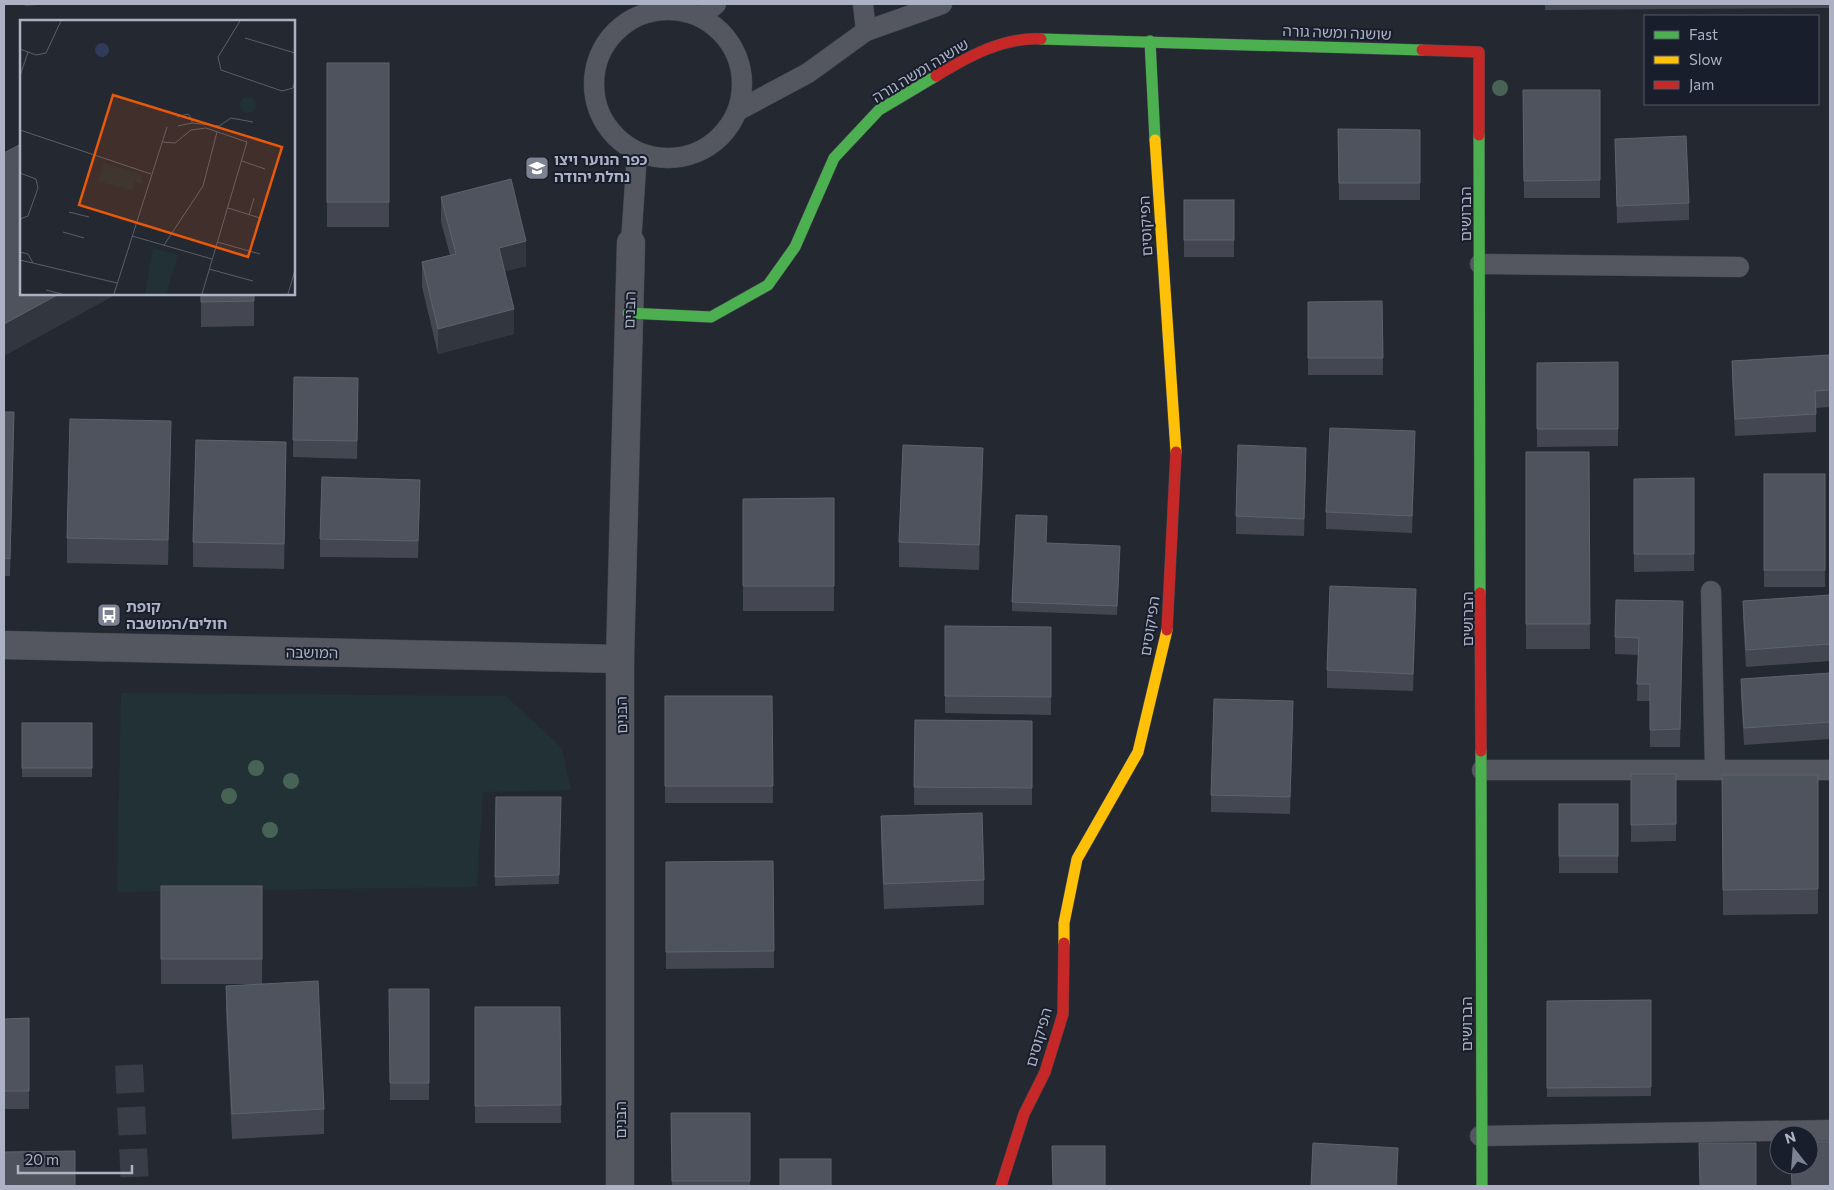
<svg xmlns="http://www.w3.org/2000/svg" width="1834" height="1190" viewBox="0 0 1834 1190" font-family="Commissioner,'Noto Sans Hebrew',sans-serif">
  <style>
    .green { fill: #213136 }
    .lines { fill: none; stroke-linecap: round; stroke-linejoin: round }
    .street-tunnel { stroke: #383d47; stroke-width: 28; stroke-dasharray: 28 14; stroke-linecap: butt }
    .lane-casing { stroke: #40434a; stroke-width: 21 }
    .street-casing { stroke: #40434a; stroke-width: 29 }
    .fast-casing { stroke: #40434a; stroke-width: 12 }
    .slow-casing { stroke: #40434a; stroke-width: 12 }
    .jam-casing { stroke: #40434a; stroke-width: 12 }
    .lane { stroke: #545660; stroke-width: 20 }
    .street { stroke: #545660; stroke-width: 28 }
    .fast { stroke: #4caf50; stroke-width: 11 }
    .slow { stroke: #ffc107; stroke-width: 11 }
    .jam { stroke: #c62828; stroke-width: 11 }
    .tree { fill: #476356 }
    .wall { fill: #444751 }
    .shaded-wall { fill: #32363f }
    .building { fill: #4f535d; stroke: #5e626d }
    .labels { text-anchor: middle; dominant-baseline: central; stroke-width: 4; stroke-linejoin: round; paint-order: stroke }
    .street-label { font-size: 15px; fill: #acb2c4; stroke: #181e2b }
    .poi-label { font-size: 15px; font-weight: bold; fill: #acb2c4; stroke: #181e2b; text-anchor: start }
    .inset-road { fill: none; stroke: #5a5f6c; stroke-width: 1 }
    .view { fill: #e8590c; fill-opacity: 0.15; stroke: #e8590c; stroke-width: 2.5 }
    .inset-edge { fill: none; stroke: #acb2c4; stroke-width: 2.5 }
  </style>
  <rect width="100%" height="100%" fill="#242831"/>
  <path class="green" d="M121,693L506,696L562,748L571,790L483,792L477,887L117,892Z"/>
  <g class="lines">
    <path class="street-tunnel" d="M129,1065L135,1186"/>
    <g class="lane-casing">
      <g id="lane">
        <circle cx="668" cy="84" r="74"/>
        <path d="M700,17L716,4"/>
        <path d="M866,31L942,4"/>
        <path d="M739,110L808,73L866,31L863,4"/>
        <path d="M631,243L637,153"/>
        <path d="M1480,264L1739,267"/>
        <path d="M1711,591L1715,770"/>
        <path d="M1482,770H1830"/>
        <path d="M1480,1136L1830,1130"/>
      </g>
    </g>
    <g class="street-casing">
      <g id="street">
        <path d="M4,645L620,659"/>
        <path d="M620,1186V659L631,243"/>
      </g>
    </g>
    <g class="fast-casing">
      <g id="fast">
        <path d="M1041,39L1422,50"/>
        <path d="M1150,41L1155,140"/>
        <path d="M1479,135L1480,593"/>
        <path d="M628,313L711,317L768,285L795,247L834,158L879,110L936,76"/>
        <path d="M1481,751L1482,1186"/>
      </g>
    </g>
    <g class="slow-casing">
      <g id="slow">
        <path d="M1155,140L1176,452"/>
        <path d="M1064,943V923L1077,859L1138,752L1167,630"/>
      </g>
    </g>
    <g class="jam-casing">
      <g id="jam">
        <path d="M1422,50L1479,52V135"/>
        <path d="M936,76C969,56 1003,37 1041,39"/>
        <path d="M1480,593L1481,751"/>
        <path d="M1167,630L1176,452"/>
        <path d="M1001,1186L1024,1114L1045,1072L1063,1014L1064,943"/>
      </g>
    </g>
    <use href="#lane" class="lane"/>
    <use href="#street" class="street"/>
    <use href="#fast" class="fast"/>
    <use href="#slow" class="slow"/>
    <use href="#jam" class="jam"/>
  </g>
  <g class="tree">
    <circle cx="1500" cy="88" r="8"/>
    <circle cx="256" cy="768" r="8"/>
    <circle cx="291" cy="781" r="8"/>
    <circle cx="229" cy="796" r="8"/>
    <circle cx="270" cy="830" r="8"/>
  </g>
  <g class="wall">
    <path d="M24,4H51L25,6Z"/>
    <path d="M1545,4H1830V8L1545,10Z"/>
    <rect x="327" y="63" width="62" height="164"/>
    <path d="M1523,90H1600V198H1524Z"/>
    <path d="M1338,129L1420,130V200H1339Z"/>
    <path d="M1615,139L1689,203V220L1617,223Z"/>
    <path d="M441,197L526,266L505,271L514,334L438,354L422,287V262L450,255L441,222Z"/>
    <rect x="1184" y="200" width="50" height="57"/>
    <path d="M201,294H254V326L201,327Z"/>
    <path d="M1382,301L1383,375H1308V302Z"/>
    <path d="M1830,355V407L1816,408V432L1735,436L1732,378V361Z"/>
    <path d="M1618,362V446L1537,447V363Z"/>
    <path d="M294,377L358,395L357,459L293,457Z"/>
    <path d="M4,412L14,429L10,576H4Z"/>
    <path d="M171,446L168,565L67,563V538Z"/>
    <path d="M1415,448L1412,533L1326,529V512Z"/>
    <path d="M1526,452H1589L1590,649H1526Z"/>
    <path d="M1306,466L1304,536L1236,534V516Z"/>
    <path d="M286,467L284,569L193,567V542Z"/>
    <path d="M983,473L979,570L899,567V542Z"/>
    <rect x="1764" y="474" width="61" height="113"/>
    <path d="M1694,478V571L1634,572V479Z"/>
    <path d="M420,497L418,558L320,557V539Z"/>
    <path d="M834,498V611H743V499Z"/>
    <path d="M1047,525L1046,543L1120,555L1117,615L1012,611V602Z"/>
    <path d="M1830,595V661L1746,667L1743,618V601Z"/>
    <path d="M1416,606L1413,691L1327,688V670Z"/>
    <path d="M1683,618L1680,747H1650V701H1637L1638,655L1615,654V637Z"/>
    <path d="M945,626L1051,627V715L945,713Z"/>
    <path d="M1830,673V739L1744,745L1741,697V679Z"/>
    <path d="M665,696H772L773,803H665Z"/>
    <path d="M1293,718L1290,814L1211,812V795Z"/>
    <path d="M915,720L1032,721V805H914Z"/>
    <rect x="22" y="723" width="70" height="54"/>
    <path d="M1631,774H1676V841L1631,842Z"/>
    <path d="M1722,775H1818V914L1723,915Z"/>
    <path d="M496,797H561L559,884L495,886Z"/>
    <rect x="1559" y="804" width="59" height="69"/>
    <path d="M881,816L984,880V905L884,909L881,841Z"/>
    <path d="M773,861L774,968L666,969V862Z"/>
    <path d="M161,886H262V984L324,1109V1134L232,1139L226,1011V986L262,984H161Z"/>
    <path d="M389,989H429V1100H390Z"/>
    <path d="M1651,1000V1096L1547,1097V1001Z"/>
    <path d="M475,1007H560L561,1123H475Z"/>
    <path d="M29,1018V1109H4V1019Z"/>
    <path d="M671,1113H750V1186H672Z"/>
  </g>
  <g class="shaded-wall">
    <path d="M526,241V266L499,273V248Z"/>
    <path d="M59,294H117L4,356V324Z"/>
    <path d="M514,309V334L438,354V329Z"/>
    <path d="M14,412V429L10,576V559Z"/>
    <path d="M171,421V446L168,565V540Z"/>
    <path d="M1415,431V448L1412,533V516Z"/>
    <path d="M286,442V467L284,569V544Z"/>
    <path d="M983,448V473L979,570V545Z"/>
    <path d="M1306,448V466L1304,536V519Z"/>
    <path d="M420,480V497L418,558V541Z"/>
    <path d="M1416,589V606L1413,691V674Z"/>
    <path d="M1293,701V718L1290,814V797Z"/>
    <path d="M1398,1148V1186H1396Z"/>
  </g>
  <g class="building">
    <rect x="327" y="63" width="62" height="139"/>
    <path d="M1523,90H1600V180L1524,181Z"/>
    <path d="M1338,129L1420,130V183H1339Z"/>
    <path d="M1686,136L1689,203L1617,206L1615,139Z"/>
    <path d="M21,144V294H59L4,324V153Z"/>
    <path d="M511,179L526,241L499,248L514,309L438,329L422,262L456,254L441,197Z"/>
    <rect x="1184" y="200" width="50" height="40"/>
    <path d="M201,294H254V301L201,302Z"/>
    <path d="M1382,301L1383,358H1308V302Z"/>
    <path d="M1830,355V390L1815,391L1816,414L1735,419L1732,361Z"/>
    <path d="M1618,362V429H1537V363Z"/>
    <path d="M294,377L358,378L357,441L293,440Z"/>
    <path d="M4,412H14L10,559L4,558Z"/>
    <path d="M70,419L171,421L168,540L67,538Z"/>
    <path d="M1330,428L1415,431L1412,516L1326,512Z"/>
    <path d="M196,440L286,442L284,544L193,542Z"/>
    <path d="M903,445L983,448L979,545L899,542Z"/>
    <path d="M1238,445L1306,448L1304,519L1236,516Z"/>
    <path d="M1526,452H1589L1590,624H1526Z"/>
    <rect x="1764" y="474" width="61" height="96"/>
    <path d="M322,477L420,480L418,541L320,539Z"/>
    <path d="M1694,478V554H1634V479Z"/>
    <path d="M834,498V586H743V499Z"/>
    <path d="M1016,515L1047,516L1046,543L1120,546L1117,606L1012,602Z"/>
    <path d="M1330,586L1416,589L1413,674L1327,670Z"/>
    <path d="M1830,595V644L1746,650L1743,601Z"/>
    <path d="M1616,600L1683,601L1680,729L1650,730V684H1637L1639,638L1615,637Z"/>
    <path d="M945,626L1051,627V697L945,696Z"/>
    <path d="M1830,673V722L1744,728L1741,679Z"/>
    <path d="M665,696H772L773,786H665Z"/>
    <path d="M1214,699L1293,701L1290,797L1211,795Z"/>
    <path d="M915,720L1032,721V788L914,787Z"/>
    <rect x="22" y="723" width="70" height="45"/>
    <path d="M1631,774H1676V824L1631,825Z"/>
    <path d="M1722,775H1818V889L1723,890Z"/>
    <path d="M496,797H561L559,875L495,877Z"/>
    <rect x="1559" y="804" width="59" height="52"/>
    <path d="M982,813L984,880L884,884L881,816Z"/>
    <path d="M773,861L774,951L666,952V862Z"/>
    <rect x="161" y="886" width="101" height="73"/>
    <path d="M318,981L324,1109L232,1114L226,986Z"/>
    <path d="M389,989H429V1083H390Z"/>
    <path d="M1651,1000V1087L1547,1088V1001Z"/>
    <path d="M475,1007H560L561,1105L475,1106Z"/>
    <path d="M29,1018V1091H4V1019Z"/>
    <path d="M671,1113H750V1181H672Z"/>
    <path d="M1809,1141H1830V1186H1792L1791,1165H1809Z"/>
    <path d="M1313,1143L1398,1148L1396,1186H1311Z"/>
    <path d="M1699,1143H1756V1186H1700Z"/>
    <path d="M1052,1146H1105V1186H1053Z"/>
    <path d="M75,1151V1186H4V1152Z"/>
    <rect x="780" y="1159" width="51" height="27"/>
  </g>
  <defs>
    <g id="school-square" transform="scale(1.25)"><rect x="-9" y="-9" width="18" height="18" rx="4" fill="#7c8291" stroke="#181e2b"/><path d="M0-5L7-2L0 1L-7-2ZM-4 1L0 2.5L4 1V4Q0 6-4 4Z" fill="#fff"/></g>
    <g id="bus-square" transform="scale(1.25)"><rect x="-9" y="-9" width="18" height="18" rx="4" fill="#7c8291" stroke="#181e2b"/><path d="M-5-6H5V4H4V6H2V4H-2V6H-4V4H-5ZM-3.5-4V0h7V-4ZM-3.5 1.2v1.5H-2V1.2ZM2 1.2v1.5H3.5V1.2Z" fill="#fff"/></g>
  </defs>
  <g fill-rule="evenodd">
    <use href="#school-square" x="537" y="168"/>
    <use href="#bus-square" x="109" y="615"/>
  </g>
  <g class="labels">
    <g class="street-label">
      <text transform="translate(1337 32) rotate(2)">שושנה ומשה גורה</text>
      <text transform="translate(920 70) rotate(-31)">שושנה ומשה גורה</text>
      <text transform="translate(1465 214) rotate(-90)">הברושים</text>
      <text transform="translate(1145 226) rotate(-93)">הפיקוסים</text>
      <text transform="translate(629 310) rotate(-88)">הבנים</text>
      <text transform="translate(1467 619) rotate(-90)">הברושים</text>
      <text transform="translate(1149 626) rotate(-81)">הפיקוסים</text>
      <text transform="translate(312 652) rotate(1)">המושבה</text>
      <text transform="translate(621 715) rotate(-91)">הבנים</text>
      <text transform="translate(1466 1024) rotate(-90)">הברושים</text>
      <text transform="translate(1038 1037) rotate(-74)">הפיקוסים</text>
      <text transform="translate(620 1120) rotate(-90)">הבנים</text>
    </g>
    <g class="poi-label">
      <text x="554" y="159">כפר הנוער ויצו<tspan x="554" dy="17">נחלת יהודה</tspan></text>
      <text x="126" y="606">קופת<tspan x="126" dy="17">חולים/המושבה</tspan></text>
    </g>
  </g>
  <g transform="translate(20 20)">
    <rect width="275" height="275" fill="#242831"/>
    <path d="M220 85a8 8 0 1 1 16 0a8 8 0 1 1-16 0ZM84,143L120,154L123,164L115,162L112,171L78,161ZM133,228L158,235L146,274H125Z" fill="#213136"/>
    <path d="M75 30a7 7 0 1 1 14 0a7 7 0 1 1-14 0Z" fill="#2f3b58"/>
    <path class="inset-road" d="M220,1L198,37L201,50L262,71L273,68L275,61M225,18L275,33M0,29L16,35L26,33L41,1M0,56L8,32M157,97L168,94L172,99V103L158,106M172,103L199,106L211,98L233,102M0,110L131,154M142,122L155,123L171,110L186,108L227,122L182,274M222,141L245,149M0,153L16,159L18,168L8,196L0,199M208,188L240,198M49,192L69,197M229,195L234,178M43,212L64,218M112,216L192,239M197,222L240,234M144,225L183,166L197,112M0,232L8,234L13,243M0,240L97,263M189,249L233,261M26,270L42,274M94,274L147,107M268,274L275,250"/>
    <path class="view" d="M93,75L262,127L228,237L59,185Z"/>
    <rect width="275" height="275" class="inset-edge"/>
  </g>
  <rect width="1834" height="1190" fill="none" stroke="#acb2c4" stroke-width="10"/>
  <rect x="1644" y="15" width="175" height="90" fill="#181e2b" stroke="#535968"/>
  <rect x="1654" y="31" width="25" height="8" fill="#4caf50" stroke="#535968"/>
  <text x="1689" y="40" font-size="15" fill="#acb2c4">Fast</text>
  <rect x="1654" y="56" width="25" height="8" fill="#ffc107" stroke="#535968"/>
  <text x="1689" y="65" font-size="15" fill="#acb2c4">Slow</text>
  <rect x="1654" y="81" width="25" height="8" fill="#c62828" stroke="#535968"/>
  <text x="1689" y="90" font-size="15" fill="#acb2c4">Jam</text>
  <g transform="translate(1794 1150) rotate(343)"><circle r="24" fill="#181e2b" stroke="#535968"/>
  <path d="M0-4L9 19L0 12L-9 19Z" fill="#7c8291"/>
  <text y="-8" font-size="14" font-weight="bold" text-anchor="middle" fill="#acb2c4">N</text>
  </g>
  <path d="M18 1165v8h114v-8" fill="none" stroke="#acb2c4" stroke-width="2.5"/>
  <text x="25" y="1165" font-size="15" fill="#acb2c4" stroke="#181e2b" stroke-width="4" paint-order="stroke">20 m</text>
</svg>
